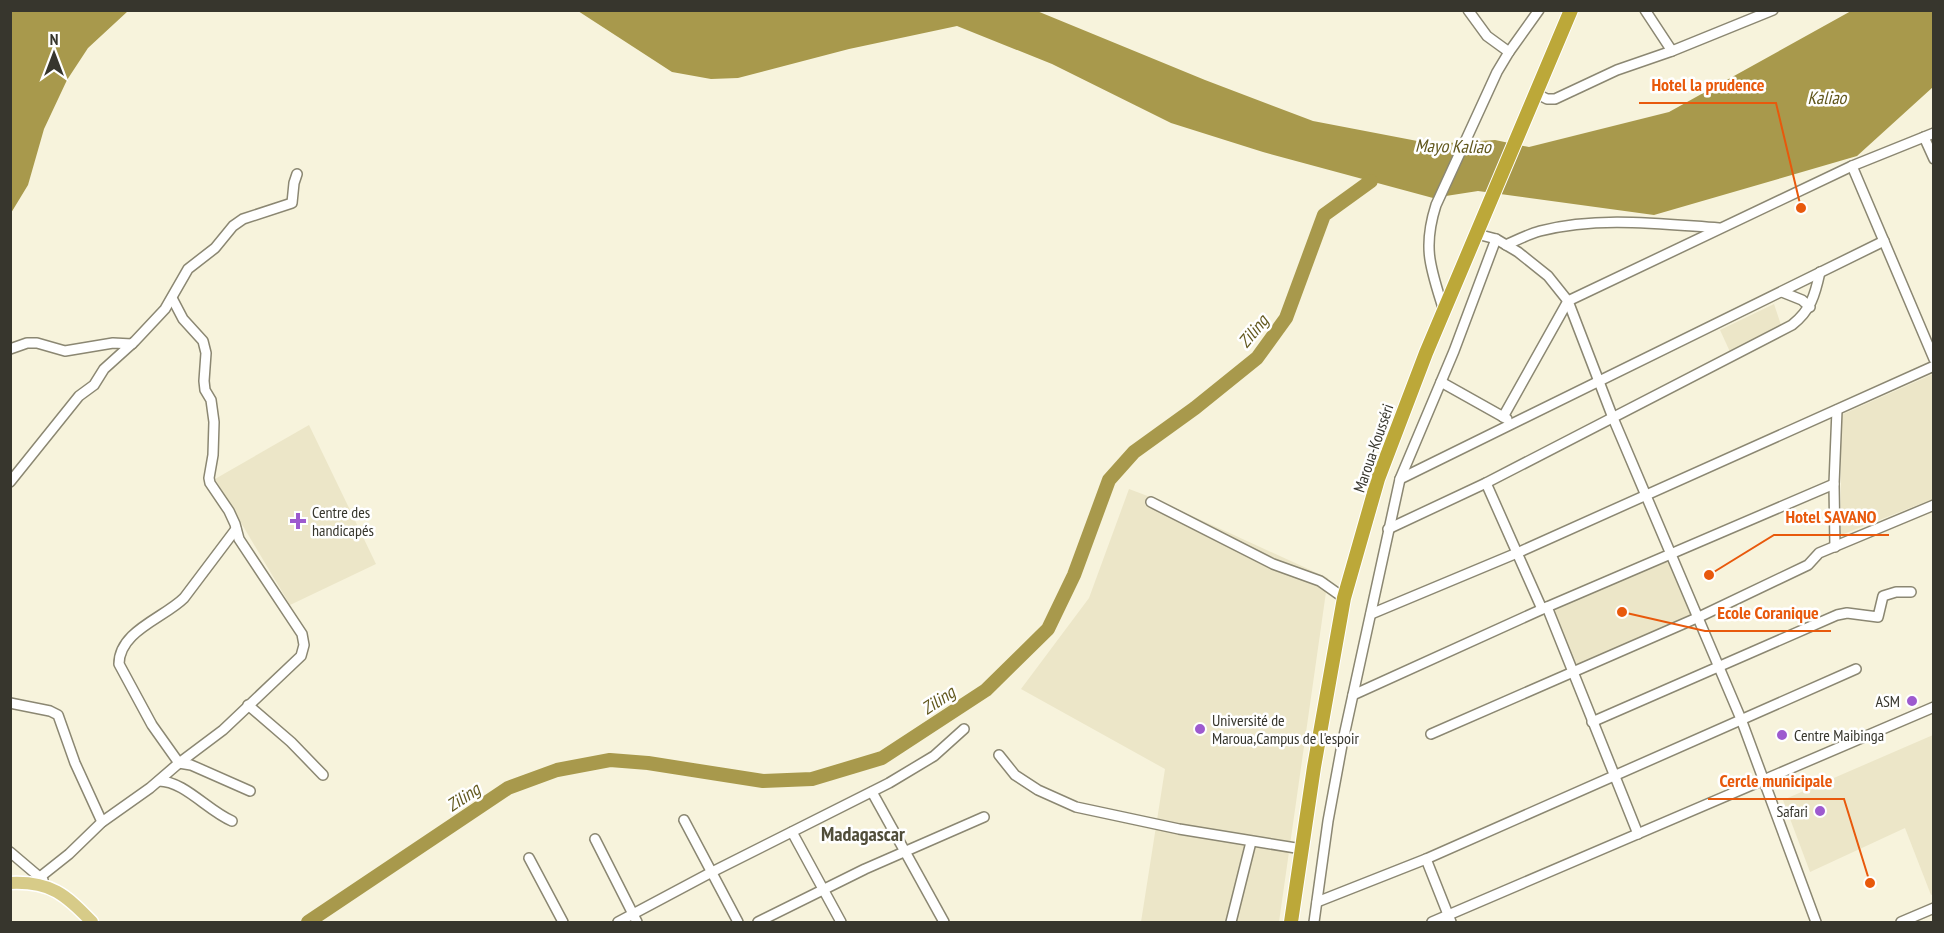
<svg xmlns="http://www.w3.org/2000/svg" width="1944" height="933" viewBox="0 0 1944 933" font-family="'PT Sans Narrow',sans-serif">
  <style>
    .built { fill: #ece6c8 }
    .water { fill: #a8994c }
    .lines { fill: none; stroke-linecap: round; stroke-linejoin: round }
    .river { stroke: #a8994c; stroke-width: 14 }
    .minor-casing { stroke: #8b8772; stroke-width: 12 }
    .major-casing { stroke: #fff; stroke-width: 15 }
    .highway-casing { stroke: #fff; stroke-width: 16 }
    .minor { stroke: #fff; stroke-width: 9 }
    .major { stroke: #d7cb88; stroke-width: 12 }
    .highway { stroke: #bca839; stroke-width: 14 }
    .poi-dot { fill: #9d5acf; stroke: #fff; stroke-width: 2 }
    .labels { text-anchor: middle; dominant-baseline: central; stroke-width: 5; stroke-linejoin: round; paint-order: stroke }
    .street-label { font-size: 16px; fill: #37362d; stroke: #fff }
    .poi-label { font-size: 16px; fill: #37362d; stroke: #fff; text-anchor: start }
    .water-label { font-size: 18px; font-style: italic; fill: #62581e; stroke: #fff }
    .quarter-label { font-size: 20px; font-weight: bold; fill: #504d3a; stroke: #fff }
    .leader { fill: none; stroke: #e8590c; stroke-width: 2 }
    .callout-dot { fill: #e8590c; stroke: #fff; stroke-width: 2 }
    .callout-label { font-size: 18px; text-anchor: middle; font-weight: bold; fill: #e8590c; stroke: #fff; stroke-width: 5; stroke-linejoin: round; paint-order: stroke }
  </style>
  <rect width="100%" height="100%" fill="#f7f3dc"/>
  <g class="built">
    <path d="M1774,304L1781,325L1775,331L1731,354L1720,330Z"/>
    <path d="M1933,374V499L1841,535V415Z"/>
    <path d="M309,425L376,564L290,605L215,479Z"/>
    <path d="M1129,489L1153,498L1328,578L1279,922H1141L1165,769L1021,689L1089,598Z"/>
    <path d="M1669,557L1694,615L1576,668L1550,610Z"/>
    <path d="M1933,735V894L1931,895L1905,828L1810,872L1783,800Z"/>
  </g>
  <g class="water">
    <path d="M11,10L128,11L88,48L67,80L44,129L28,185L11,213Z"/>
    <path d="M578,11H1037L1205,80L1313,121L1433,144L1495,140L1529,147L1669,112L1851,11H1933V87L1857,156L1654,215L1478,191L1433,198L1263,152L1171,123L1052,64L957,26L849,49L738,78L711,79L672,72Z"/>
  </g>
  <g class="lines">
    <path class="river" d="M308,922L508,788L557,770L610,760L648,763L763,781L812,779L882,758L986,690L1048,629L1074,575L1109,480L1134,452L1195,408L1257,358L1286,318L1324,215L1371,181"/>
    <g class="minor-casing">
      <g id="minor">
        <path d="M1468,10L1487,36L1509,52"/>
        <path d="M1645,10L1672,51"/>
        <path d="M1537,94L1547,99H1555L1617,70L1672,51L1773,10"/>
        <path d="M1924,137L1934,159"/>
        <path d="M1852,166L1934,359"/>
        <path d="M1477,234L1496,239L1518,252L1548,276L1568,301L1613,418L1741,719L1816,922"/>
        <path d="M1506,245C1517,240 1529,234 1540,231C1599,216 1660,224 1719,228"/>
        <path d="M1782,292L1802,300L1810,307"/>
        <path d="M1444,311C1431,269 1422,249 1436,205L1497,72L1509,52L1539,10"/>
        <path d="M10,349L27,343H37L65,351L113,343L132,344"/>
        <path d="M1441,382L1507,419"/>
        <path d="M1503,417L1568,301L1852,166L1934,133"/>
        <path d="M1400,479L1884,241"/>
        <path d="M10,482L79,396L94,385L104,369L135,341L165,309L188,269L215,248L233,226L243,219L292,203L294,183L297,174"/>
        <path d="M1486,483L1542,609"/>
        <path d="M1151,502L1273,564L1320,581L1344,598"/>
        <path d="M236,529L184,598C164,618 119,631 119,664L152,725L179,763L191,765L250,791"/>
        <path d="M1388,529L1486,483L1792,325C1811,310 1815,295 1820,272"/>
        <path d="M1835,547L1834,484L1837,410"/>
        <path d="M1547,607L1638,834"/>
        <path d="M1371,614L1517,553L1934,366"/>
        <path d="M1353,695L1547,607L1834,484"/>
        <path d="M10,703L50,711L58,715L75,763L102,822"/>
        <path d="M248,705L291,742L323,775"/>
        <path d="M1592,722L1837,615L1847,613L1878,617L1883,596L1896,592H1911"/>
        <path d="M1431,734L1699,617L1808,565L1819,553L1934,505"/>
        <path d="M999,755L1015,775L1038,790L1076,807L1179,829L1302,849"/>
        <path d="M159,781C184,781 208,811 232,821"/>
        <path d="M872,792L944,922"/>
        <path d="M684,820L738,922"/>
        <path d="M792,832L841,922"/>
        <path d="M595,839L637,922"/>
        <path d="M10,852L43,880"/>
        <path d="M529,858L563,922"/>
        <path d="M1426,859L1451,922"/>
        <path d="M40,877L69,854L102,822L150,788L179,763L223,730L301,656L304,645L302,634L239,539L235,524L229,511L210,483L209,478L213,455L214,422L211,400L205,390L204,381L206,353L203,341L183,319L172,298"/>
        <path d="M1317,902L1426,859L1856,669"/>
        <path d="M618,922L710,873L889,783L934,756L964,729"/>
        <path d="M758,922L865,869L984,817"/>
        <path d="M1231,922L1251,842"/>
        <path d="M1314,922L1328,821L1342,745L1400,479L1454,351L1496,239"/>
        <path d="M1432,922L1934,707"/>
        <path d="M1901,922L1934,908"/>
      </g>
    </g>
    <g class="major-casing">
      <path id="major" d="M10,883C51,881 66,895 92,922"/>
    </g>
    <g class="highway-casing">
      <path id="highway" d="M1291,922L1314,767L1344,598L1378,479L1426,353L1571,10"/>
    </g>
    <use href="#minor" class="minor"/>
    <use href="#major" class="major"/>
    <use href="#highway" class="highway"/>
  </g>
  <g class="poi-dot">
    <path d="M295 512h6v6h6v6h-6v6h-6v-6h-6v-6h6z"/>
    <circle cx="1912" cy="701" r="6"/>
    <circle cx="1200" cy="729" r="6"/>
    <circle cx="1782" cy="735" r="6"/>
    <circle cx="1820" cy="811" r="6"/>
  </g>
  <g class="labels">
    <g class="street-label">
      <text transform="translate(1373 448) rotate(-71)">Maroua-Kousséri</text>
    </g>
    <g class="poi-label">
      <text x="312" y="512">Centre des<tspan x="312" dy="18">handicapés</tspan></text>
      <text x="1900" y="701" text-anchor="end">ASM</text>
      <text x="1212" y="720">Université de<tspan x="1212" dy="18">Maroua,Campus de l'espoir</tspan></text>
      <text x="1794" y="735">Centre Maibinga</text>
      <text x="1808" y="811" text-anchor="end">Safari</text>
    </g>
    <g class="water-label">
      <text x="1827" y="97">Kaliao</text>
      <text transform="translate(1453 146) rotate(1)">Mayo Kaliao</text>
      <text transform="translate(1253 331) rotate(-51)">Ziling</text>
      <text transform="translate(938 700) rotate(-34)">Ziling</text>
      <text transform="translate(463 797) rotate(-34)">Ziling</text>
    </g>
    <g class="quarter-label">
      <text x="863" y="834">Madagascar</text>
    </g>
  </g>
  <path class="leader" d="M1801 208L1776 103H1639M1709 575L1774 535H1889M1622 612L1705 631H1831M1870 883L1844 799H1708"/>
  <g class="callout-dot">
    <circle cx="1801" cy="208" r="6"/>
    <circle cx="1709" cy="575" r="6"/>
    <circle cx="1622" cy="612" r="6"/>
    <circle cx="1870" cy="883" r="6"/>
  </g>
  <g class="callout-label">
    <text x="1708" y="91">Hotel la prudence</text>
    <text x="1831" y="523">Hotel SAVANO</text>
    <text x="1768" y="619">Ecole Coranique</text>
    <text x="1776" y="787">Cercle municipale</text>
  </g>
  <rect width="1944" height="933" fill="none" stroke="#37362d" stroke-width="24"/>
  <g transform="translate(54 54)" stroke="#ffffff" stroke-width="4.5" paint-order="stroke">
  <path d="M0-4.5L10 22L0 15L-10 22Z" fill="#37362d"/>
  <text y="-9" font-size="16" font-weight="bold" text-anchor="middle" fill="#37362d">N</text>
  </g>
</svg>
